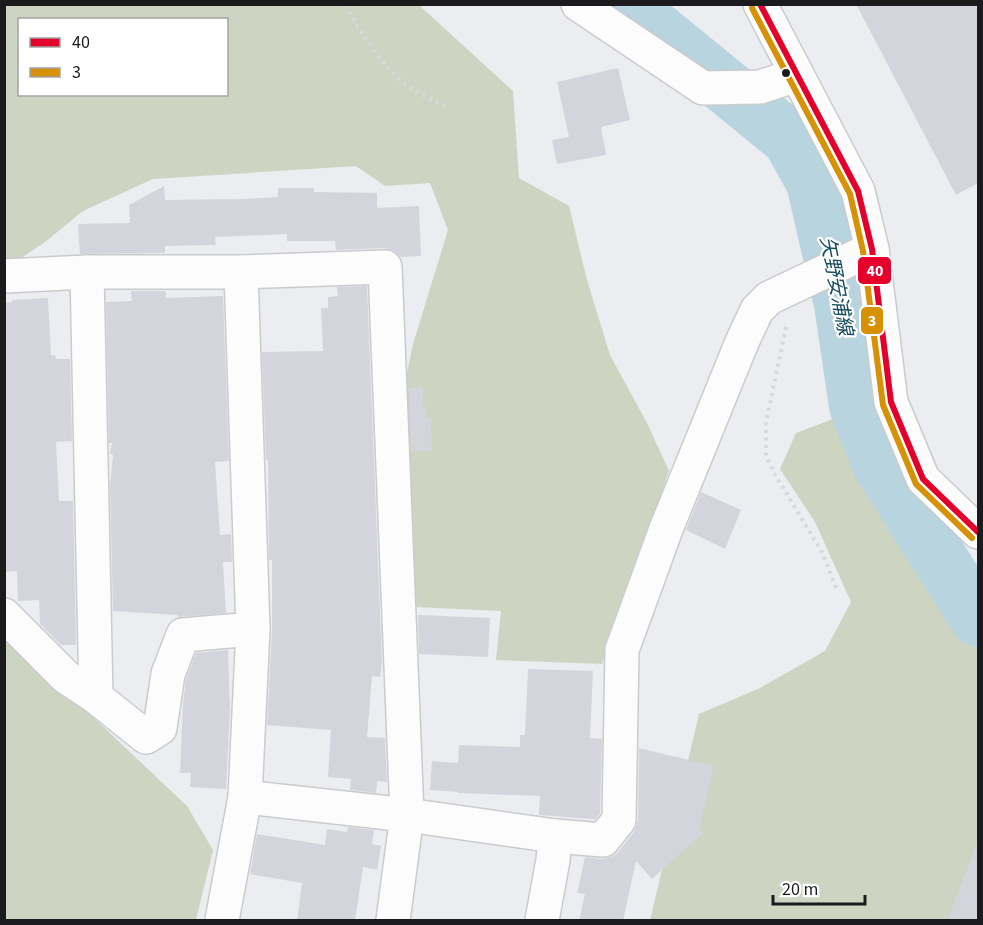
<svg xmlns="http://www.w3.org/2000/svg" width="983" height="925" viewBox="0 0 983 925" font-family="'Source Sans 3','Noto Sans JP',sans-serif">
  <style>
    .forest { fill: #ced4c2; fill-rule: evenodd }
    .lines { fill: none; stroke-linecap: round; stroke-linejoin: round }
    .river { stroke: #b8d4df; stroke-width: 56 }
    .building { fill: #d4d4dc }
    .minor-casing { stroke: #cacbcc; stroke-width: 36 }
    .major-casing { stroke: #cacbcc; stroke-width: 36 }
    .path { stroke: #d8d8d9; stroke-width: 4; stroke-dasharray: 3 4.5; stroke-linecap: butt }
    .minor { stroke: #fcfcfd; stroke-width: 33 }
    .major { stroke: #fcfcfd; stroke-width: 33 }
    .bus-1-casing { stroke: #fff; stroke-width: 10 }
    .bus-2-casing { stroke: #fff; stroke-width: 10 }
    .bus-1 { stroke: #e4002b; stroke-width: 6 }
    .bus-2 { stroke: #d69104; stroke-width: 6 }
    .bus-dot { fill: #1b1b1d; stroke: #fff; stroke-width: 2 }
    .labels { text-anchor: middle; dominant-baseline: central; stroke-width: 4.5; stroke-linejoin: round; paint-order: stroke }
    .water-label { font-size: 20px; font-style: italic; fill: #174d5e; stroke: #fff }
    .line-badge { stroke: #fff; stroke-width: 2 }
    .badge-label { font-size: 16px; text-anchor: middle; font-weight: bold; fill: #fff }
  </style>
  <rect width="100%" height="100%" fill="#ecedf0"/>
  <g class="forest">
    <path d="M5,5H419L513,91L519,178L569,206L587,280L610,355L647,423L669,471L602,664L496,660L501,611L415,607L406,378L413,344L448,230L430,183L385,186L356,166L153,179L83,211L45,242L11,265H5ZM20,20H226V94H20Z"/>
    <path d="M838,417L863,438L899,504L978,613V883L954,920H650L699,714L760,688L825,651L851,602L815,522L780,469L796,433Z"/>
    <path d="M4,629L96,720L187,806L213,850L196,920H5Z"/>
  </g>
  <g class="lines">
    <path class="river" d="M625,4L790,139L814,182L842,304L857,406L881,466L978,619"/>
  </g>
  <g class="building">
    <path d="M856,4H978V183L956,195Z"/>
    <path d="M618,68L630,120L601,127L606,155L557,164L552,140L569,137L557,82Z"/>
    <path d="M164,186L165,200L244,199L278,197V188H314V192L377,193V208L419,206L421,256L401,257L394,251L384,248L336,250L335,241H287V234L215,237L216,245L165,246V253L80,254L78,224L130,223L129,205Z"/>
    <path d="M367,286L382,663L380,677L372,676L367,737L385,738L387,782L377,781L376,793L350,790L351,779L328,777L331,730L267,725L272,630V560H269L268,460H266L262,352L323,351L321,308H328V297L338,296L337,287Z"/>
    <path d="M131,291H166V298L223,296L229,461L215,462L220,535L231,534L232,562H223L226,613L178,617V615L113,611L110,485L113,455L110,454L112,443H109L106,302L132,301Z"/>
    <path d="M48,298L51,355H55L56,359H70L72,441L56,442L59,501H73L76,645H61L40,624L39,600L18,601L17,571L4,572V303L12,302V300Z"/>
    <path d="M423,387V406H426V418L431,417L432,451H411L409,388Z"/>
    <path d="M701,492L741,510L725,549L686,530Z"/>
    <path d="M418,615L490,618L488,657L419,654Z"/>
    <path d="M228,650L230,709L226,789L190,787L191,773H180L183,704L186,679L196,653Z"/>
    <path d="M528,669L593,671L590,738L602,739L600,813L595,820L593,819L539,815L540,796L458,793V792L430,790L432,761L458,763L459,745L520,747V735H525Z"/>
    <path d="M639,748L714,766L699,829L703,833L652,879L636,861L623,921H579L585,894L577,893L585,857L601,859L611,857L618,852L634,832L638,821Z"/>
    <path d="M348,827L374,830L372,844L381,846L377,870L363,867L355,921H297L302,883L250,874L257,834L325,845L327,829L347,832Z"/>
    <path d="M977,844H978V921H947Z"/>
  </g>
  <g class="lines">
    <g class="minor-casing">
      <g id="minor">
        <path d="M578,4L703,88L760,87L797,75"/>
        <path d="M87,272L96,697"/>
        <path d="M4,276L87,272H241L385,267L407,815L393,920"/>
        <path d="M4,615L66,677L96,697L146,737L160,728L168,674L183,635L253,629"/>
        <path d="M245,797L407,815L555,836L603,840L619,820L622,650L666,529L742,342L757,310L769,298L872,249"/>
        <path d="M222,920L245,797L253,629L241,272"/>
        <path d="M542,920L553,860L555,836"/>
      </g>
    </g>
    <g class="major-casing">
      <path id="major" d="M760,4L858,191L872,249L891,402L923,479L978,532"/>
    </g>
    <g class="path">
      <path d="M351,4L350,13C362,35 388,73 409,87C421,95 435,101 447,107"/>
      <path d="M786,327L766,422V454L774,473L822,552L837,590"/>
    </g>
    <use href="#minor" class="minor"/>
    <use href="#major" class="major"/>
    <g class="bus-1-casing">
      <path id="bus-1" d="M760,4L858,191L872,249L891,402L923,479L978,532"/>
    </g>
    <g class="bus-2-casing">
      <path id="bus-2" d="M752,8L850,194L863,251L883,405L916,484L972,538"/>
    </g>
    <use href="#bus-1" class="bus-1"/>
    <use href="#bus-2" class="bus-2"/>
  </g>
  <circle class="bus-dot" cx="786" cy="73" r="5"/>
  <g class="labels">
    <g class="water-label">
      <text transform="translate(836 286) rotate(79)">矢野安浦線</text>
    </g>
  </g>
  <g class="line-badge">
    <rect x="857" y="256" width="35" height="29" rx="6" fill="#e4002b"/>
    <rect x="860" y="306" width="24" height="29" rx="6" fill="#d69104"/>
  </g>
  <g class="badge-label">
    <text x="875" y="276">40</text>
    <text x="872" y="326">3</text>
  </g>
  <rect width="983" height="925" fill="none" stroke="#1b1b1d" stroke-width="12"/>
  <rect x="18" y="18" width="210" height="78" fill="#ffffff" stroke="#a4a4a5" stroke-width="1.5"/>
  <rect x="30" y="38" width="30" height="9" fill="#e4002b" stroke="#a4a4a5" stroke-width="1.5"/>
  <text x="72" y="48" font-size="18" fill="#1b1b1d">40</text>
  <rect x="30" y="68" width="30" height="9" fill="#d69104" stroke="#a4a4a5" stroke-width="1.5"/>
  <text x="72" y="78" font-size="18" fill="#1b1b1d">3</text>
  <path d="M773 895v9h92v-9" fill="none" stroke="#1b1b1d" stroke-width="3"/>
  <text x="782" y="895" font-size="18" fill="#1b1b1d" stroke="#ffffff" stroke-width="4.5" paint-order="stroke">20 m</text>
</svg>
